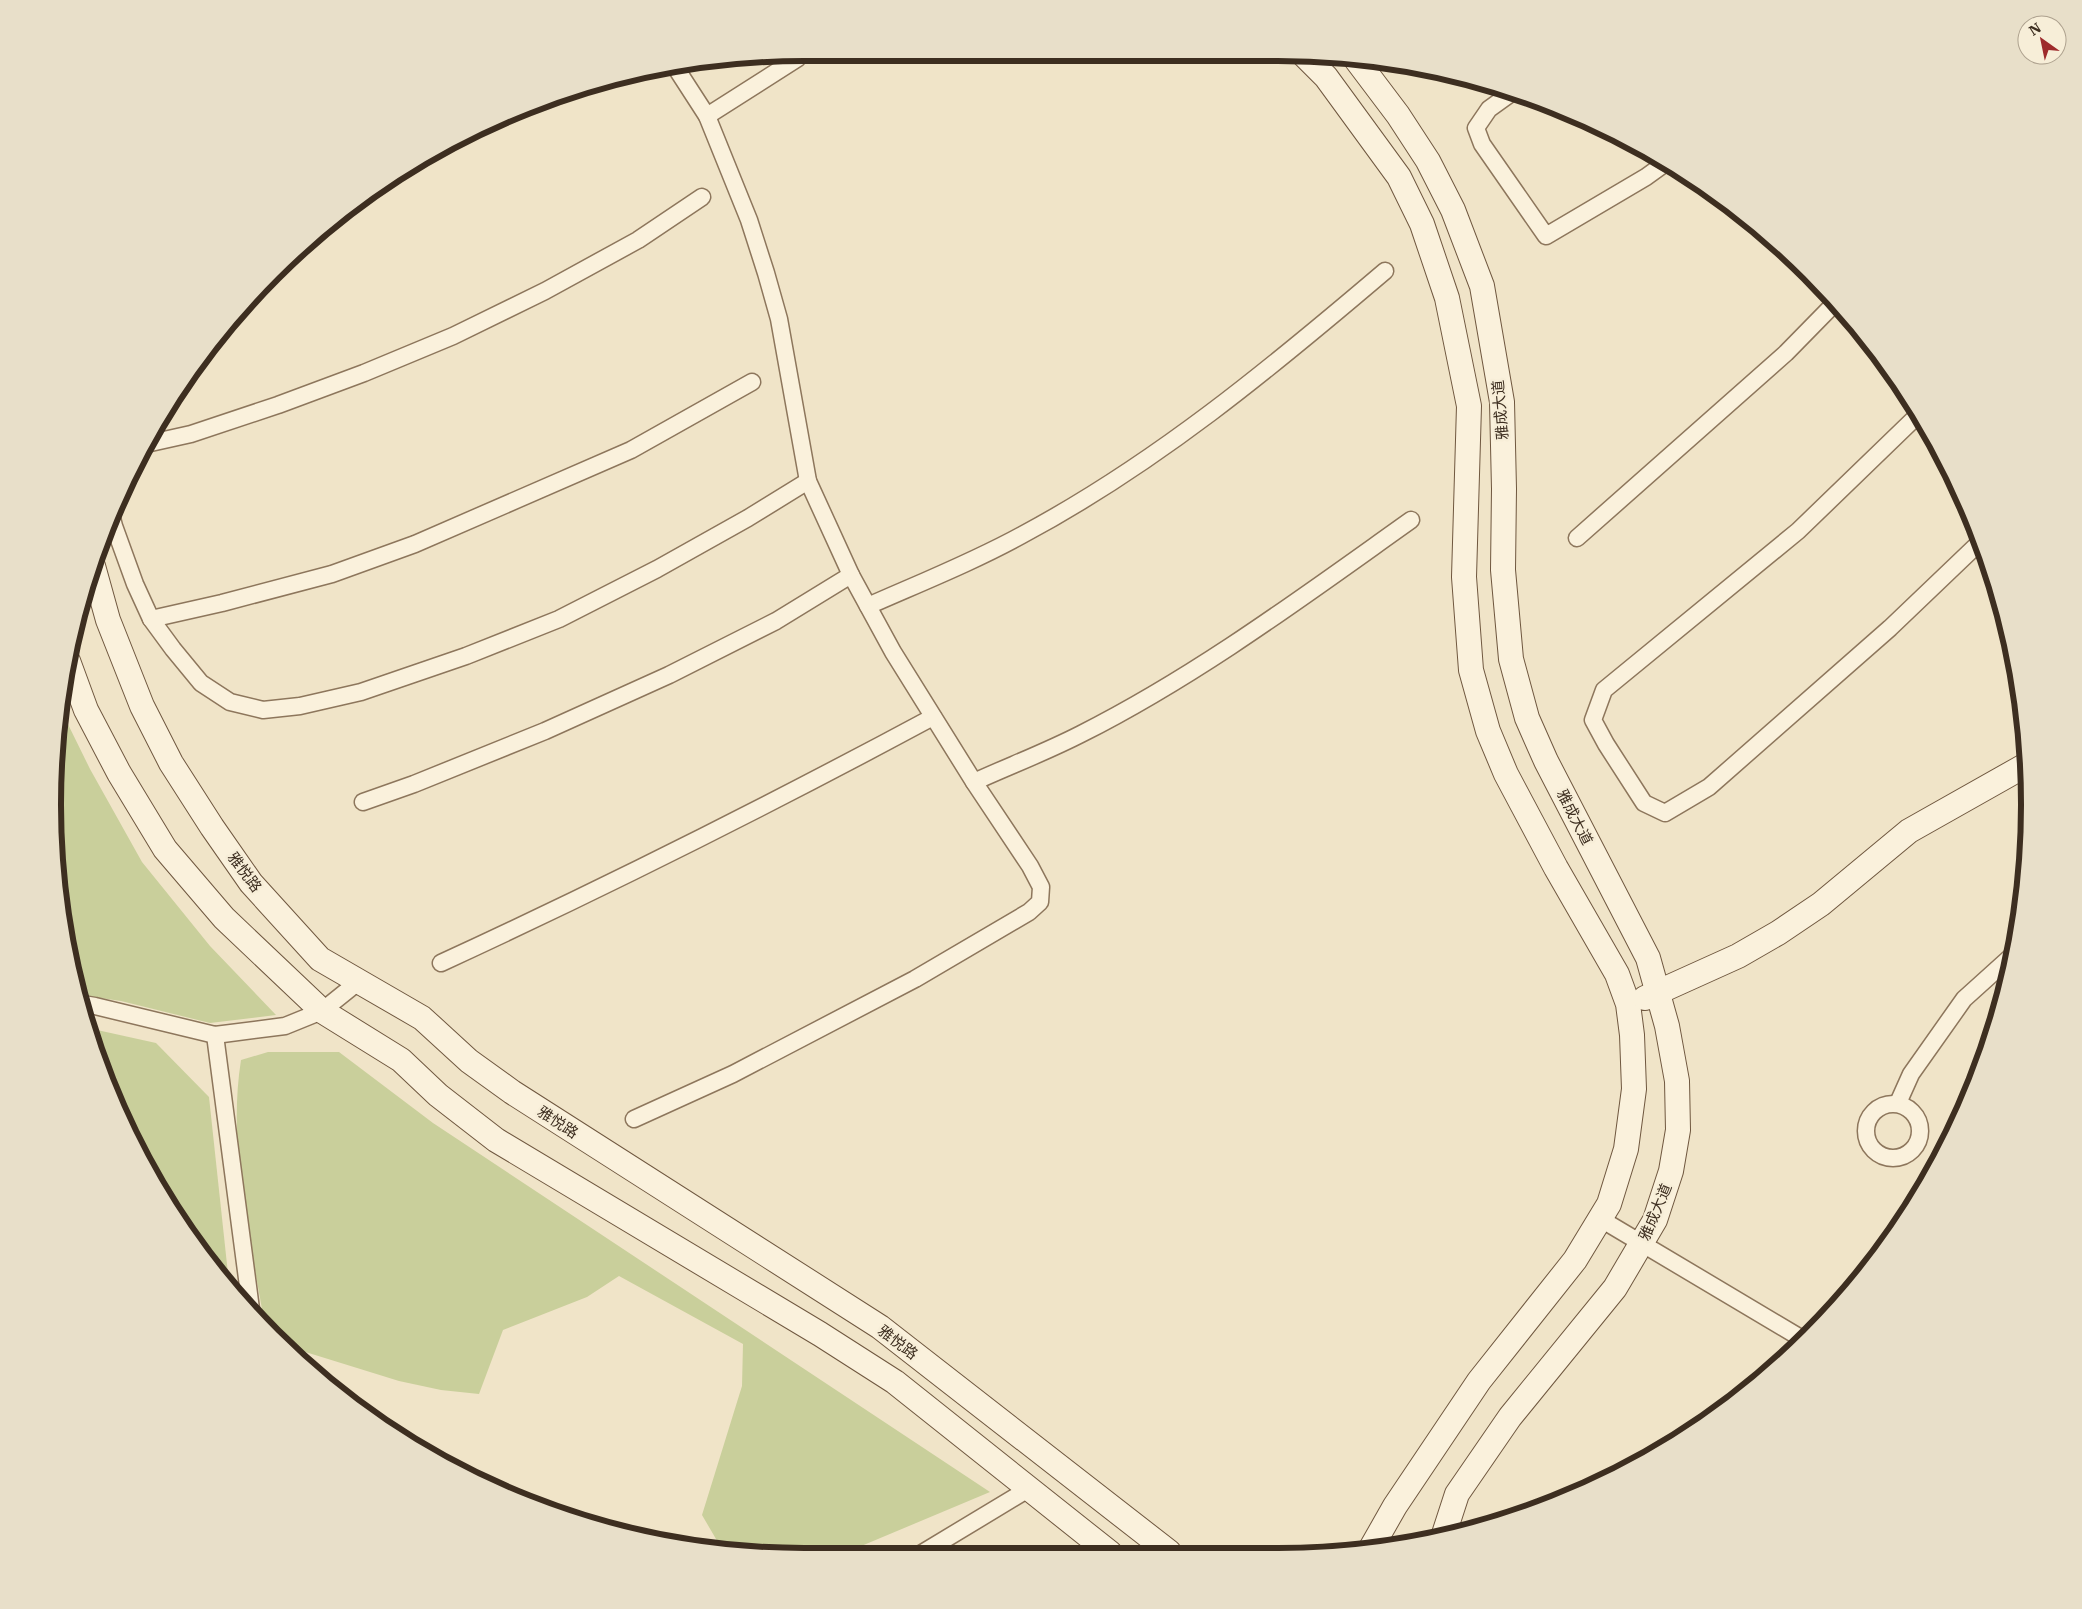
<svg xmlns="http://www.w3.org/2000/svg" width="2082" height="1609" viewBox="0 0 2082 1609" font-family="'IBM Plex Serif','Noto Sans SC',serif">
  <style>
    .green { fill: #c9cf9b }
    .lines { fill: none; stroke-linecap: round; stroke-linejoin: round }
    .street-casing { stroke: #8d765c; stroke-width: 19 }
    .secondary-casing { stroke: #6f573f; stroke-width: 26 }
    .street { stroke: #faf1dc; stroke-width: 16 }
    .secondary { stroke: #faf1dc; stroke-width: 24 }
    .labels { text-anchor: middle; dominant-baseline: central; stroke-width: 5; stroke-linejoin: round; paint-order: stroke }
    .street-label { font-size: 15px; fill: #3d2e20; stroke: #f7eed8 }
    .rim { fill: none; stroke: #3d2e20; stroke-width: 6 }
  </style>
  <rect width="100%" height="100%" fill="#f0e4c8"/>
  <g class="green">
    <path d="M59,706L90,769L142,862L210,946L276,1015L210,1023L121,1001L80,995L59,903L53,805Z"/>
    <path d="M88,1028L156,1043L209,1097L229,1283L179,1222L130,1137L92,1046Z"/>
    <path d="M268,1052H339L433,1123L990,1492L847,1552L723,1551L702,1515L742,1386L743,1344L619,1276L587,1297L503,1330L479,1394L441,1390L399,1381L299,1350L276,1339L265,1327C251,1240 227,1148 241,1060Z"/>
  </g>
  <g class="lines">
    <g class="street-casing">
      <g id="street">
        <path d="M1514,91L1489,109L1476,128L1482,144L1546,236L1646,177L1664,164"/>
        <path d="M707,116L798,58"/>
        <path d="M1918,415L1798,531L1604,690L1593,720L1606,744L1644,803L1665,813L1709,787L1890,628L1980,542"/>
        <path d="M146,444L191,434L278,405L364,373L453,336L545,291L638,240L702,197"/>
        <path d="M111,514L114,526L135,584L151,619L173,649L201,683L230,702L263,710L300,706L361,692L466,656L559,619L657,569L748,518L808,481"/>
        <path d="M1577,538L1786,353L1836,302"/>
        <path d="M868,606C920,583 973,562 1022,535C1155,464 1271,368 1385,271"/>
        <path d="M151,619L222,603L332,574L415,544L631,450L752,382"/>
        <path d="M974,782C1009,766 1046,752 1081,734C1198,675 1304,596 1411,520"/>
        <path d="M363,802L414,784L545,731L669,675L776,621L851,575"/>
        <path d="M441,963C608,886 771,804 933,717"/>
        <path d="M83,1004L95,1006L215,1035L285,1026L322,1011L358,982"/>
        <path d="M215,1035L251,1309"/>
        <path d="M1898,1103L1911,1074L1964,999L2015,953"/>
        <circle cx="1893" cy="1131" r="27"/>
        <path d="M634,1119L733,1074L915,979L1029,912L1040,902L1041,887L1030,866L974,782L893,652L851,575L808,481L779,319L766,273L749,220L707,116L674,65"/>
        <path d="M1599,1218L1804,1340"/>
        <path d="M919,1555L1030,1488"/>
      </g>
    </g>
    <g class="secondary-casing">
      <g id="secondary">
        <path d="M1303,54L1326,77L1399,177L1422,224L1447,298L1469,406L1464,577L1471,670L1488,731L1506,774L1556,868L1617,974L1628,1004L1632,1035L1634,1089L1626,1149L1609,1204L1575,1260L1479,1381L1395,1506L1370,1550"/>
        <path d="M1355,58L1398,115L1428,161L1453,210L1482,286L1502,402L1504,489L1503,570L1511,659L1527,718L1546,761L1648,958L1667,1026L1677,1081L1678,1130L1671,1171L1655,1220L1615,1288L1510,1417L1457,1494L1444,1534"/>
        <path d="M93,566L108,620L142,706L171,763L212,827L251,883L320,959L422,1018L469,1061L512,1092L880,1327L1169,1552"/>
        <path d="M68,661L86,710L119,773L165,849L224,918L322,1011L401,1060L438,1095L496,1140L820,1334L895,1382L1110,1553"/>
        <path d="M1645,998L1738,956L1778,933L1821,904L1909,831L2026,765"/>
      </g>
    </g>
    <use href="#street" class="street"/>
    <use href="#secondary" class="secondary"/>
  </g>
  <g class="labels">
    <g class="street-label">
      <text transform="translate(1500 410) rotate(-95)">雅成大道</text>
      <text transform="translate(1575 817) rotate(63)">雅成大道</text>
      <text transform="translate(245 872) rotate(53)">雅悦路</text>
      <text transform="translate(558 1122) rotate(33)">雅悦路</text>
      <text transform="translate(1655 1212) rotate(-67)">雅成大道</text>
      <text transform="translate(898 1342) rotate(37)">雅悦路</text>
    </g>
  </g>
  <path d="M0 0H2082V1609H0ZM804 61H1278A743 743 0 0 1 2021 804V805A743 743 0 0 1 1278 1548H804A743 743 0 0 1 61 805V804A743 743 0 0 1 804 61Z" fill="#e8dfc9" fill-rule="evenodd"/>
  <path class="rim" d="M804 61H1278A743 743 0 0 1 2021 804V805A743 743 0 0 1 1278 1548H804A743 743 0 0 1 61 805V804A743 743 0 0 1 804 61Z"/>
  <g transform="translate(2042 40) rotate(327)"><circle r="24" fill="#f7eed8" stroke="#ada18e"/>
  <path d="M0-4L9 19L0 12L-9 19Z" fill="#9e2a2b"/>
  <text y="-8" font-size="14" font-weight="bold" text-anchor="middle" fill="#3d2e20">N</text>
  </g>
</svg>
